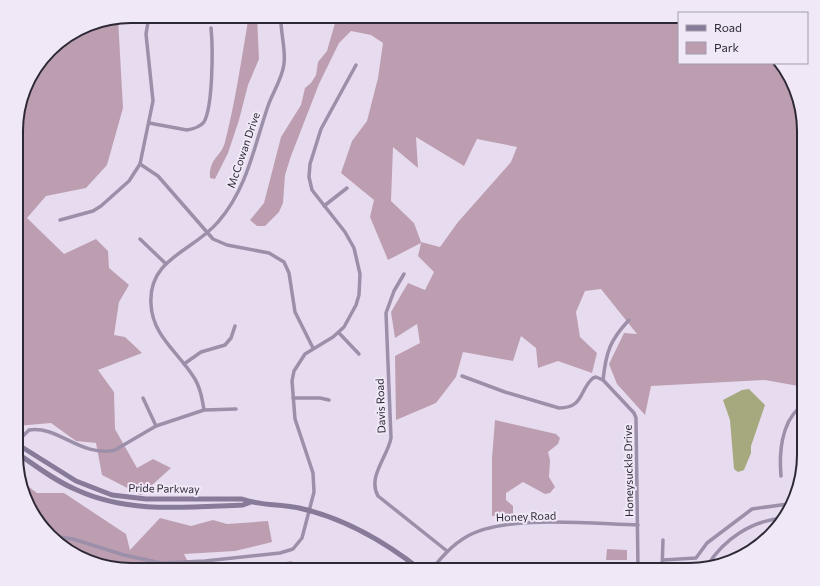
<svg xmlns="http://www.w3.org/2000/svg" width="820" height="586" viewBox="0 0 820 586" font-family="Commissioner,sans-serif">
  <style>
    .green { fill: #bd9eb1; fill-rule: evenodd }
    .water { fill: #a6a97e }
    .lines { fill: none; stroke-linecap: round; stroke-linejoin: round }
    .stream { stroke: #a6a97e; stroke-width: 1 }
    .street { stroke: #9c8fa9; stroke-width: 3.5 }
    .secondary { stroke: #877b99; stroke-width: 5 }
    .labels { text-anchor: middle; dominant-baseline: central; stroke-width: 4; stroke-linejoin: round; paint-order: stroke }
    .street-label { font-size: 11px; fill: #2c2834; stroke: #f1e8f7 }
    .rim { fill: none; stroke: #2c2834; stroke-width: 2 }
  </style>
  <rect width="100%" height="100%" fill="#e7dcef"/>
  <g class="green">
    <path d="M243,16H257L259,59L248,85L239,120L228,153L215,179L210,178C209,157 221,158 225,142C235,103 241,62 248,21Z"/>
    <path d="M337,16H679V63H778L792,80L801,115L799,137L804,143V387L765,380L651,386L645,415L617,384L609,364L624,333L637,334L601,289L585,291L576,312L580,337L597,353L592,373L558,361L538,368L536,348L521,336L513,361L463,352L456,377L436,403L396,420L395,356L420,343L417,324L395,338L391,312L408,283L425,290L434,272L418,256L421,243L388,260L370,217L374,200L341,173L352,141L367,121L378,78L383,43L371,35L351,31L339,43L319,84L291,156L285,175L283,203L279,212L265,226H257L250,220L264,203L281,137L301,105L305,88L311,83L316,75L318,62L327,51ZM416,137L464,166L477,139L517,147L511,162L458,222L440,247L421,242L414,223L391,201L393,147L418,168Z"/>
    <path d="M118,18L123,108L107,165L86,188L46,196L27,218L64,254L96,239L108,251L109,268L129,285L119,302L114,335L125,337L142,353L98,370L114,392L115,429L137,468L153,459L171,468L141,495L102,475L96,443L76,441L51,423L17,426V116L31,74L55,44L94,22Z"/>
    <path d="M495,420L556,434L560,438L558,444L548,452L550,460L549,477L555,487L550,493L545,494L523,482L506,493V500L513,506V514L492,516V458Z"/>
    <path d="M21,481L37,493H64L126,534L130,550L160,518L191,526L213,520L227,524L268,521L272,542L235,551L184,554L192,570H124L61,546L31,512Z"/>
    <path d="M607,549L627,550V560H606Z"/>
    <path d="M292,561L291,570H260L262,566Z"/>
  </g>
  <path class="water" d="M749,389L765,405L751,446V453L744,470L738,472L734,469L730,420L723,400L742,390Z"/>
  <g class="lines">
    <path class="stream" d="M17,120L24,102L23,99"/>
    <g class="street">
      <path d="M149,123L187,130C193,129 200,127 204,122C213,106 213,48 211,28"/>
      <path d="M140,164L158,176L213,239L227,245L269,253L284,262L289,273L295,312L313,348"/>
      <path d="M324,206L347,188"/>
      <path d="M60,220L93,211L101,206L129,181L140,164L153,101L146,34L149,16"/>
      <path d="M140,239L165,263"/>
      <path d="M404,274L394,291L386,313L391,438C388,456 367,477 378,496L447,551"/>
      <path d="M629,320C610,340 606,352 603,380L634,413L636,418L638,570"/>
      <path d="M339,333L359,354"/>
      <path d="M184,364L201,352L225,345L231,338L235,326"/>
      <path d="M462,376L505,392L559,408C584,408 579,390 593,378L596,377L603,380"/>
      <path d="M143,398L156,426"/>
      <path d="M293,398H320L329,400"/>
      <path d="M204,410C202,398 200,386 193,376C178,352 152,335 151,304C148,258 194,251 218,222C247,189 254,147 268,106C273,92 282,79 284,64C286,48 280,32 281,16"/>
      <path d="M17,442L29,430C58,425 81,458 115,450L156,426L204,410L236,409"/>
      <path d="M781,476C779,454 781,424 799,408L804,412"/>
      <path d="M52,536L73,539L124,555L161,563L205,561L280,553L293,549L302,538L314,492L313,473L295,419L292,381L294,371L305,354L333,337L344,327L356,305L359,295L360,274L354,248L345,232L312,190L309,177L310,164L321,129L356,65"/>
      <path d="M663,560L696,558L707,543L752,509L788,504"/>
      <path d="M707,566C724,539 751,521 783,518"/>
      <path d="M431,570C441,558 452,545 466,537C504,514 593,524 638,525"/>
      <path d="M662,570L663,540"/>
    </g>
    <g class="secondary">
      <path d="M17,444L76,481L112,495L146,499H242C260,506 281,504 299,508C345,518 384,541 421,570"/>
      <path d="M17,453C36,466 55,481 77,490C129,514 187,507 243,505L251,502"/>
    </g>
  </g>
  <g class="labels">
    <g class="street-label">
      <text transform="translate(243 150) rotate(-71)">McCowan Drive</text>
      <text transform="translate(380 406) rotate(-92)">Davis Road</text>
      <text transform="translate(628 471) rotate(-91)">Honeysuckle Drive</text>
      <text transform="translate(164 488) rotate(1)">Pride Parkway</text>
      <text transform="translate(526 516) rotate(-2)">Honey Road</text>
    </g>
  </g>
  <path d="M0 0H820V586H0ZM131 23H689A108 108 0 0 1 797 131V455A108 108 0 0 1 689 563H131A108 108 0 0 1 23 455V131A108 108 0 0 1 131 23Z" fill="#f1e8f7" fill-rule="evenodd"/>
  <path class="rim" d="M131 23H689A108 108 0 0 1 797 131V455A108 108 0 0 1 689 563H131A108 108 0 0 1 23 455V131A108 108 0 0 1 131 23Z"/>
  <rect x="678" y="12" width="130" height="52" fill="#f1e8f7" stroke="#a29ba9"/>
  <rect x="686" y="25" width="20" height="6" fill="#877b99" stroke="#a29ba9"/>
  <text x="714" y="32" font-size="12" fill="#2c2834">Road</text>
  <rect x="686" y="42" width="20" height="12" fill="#bd9eb1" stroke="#a29ba9"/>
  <text x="714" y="52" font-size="12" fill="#2c2834">Park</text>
</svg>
